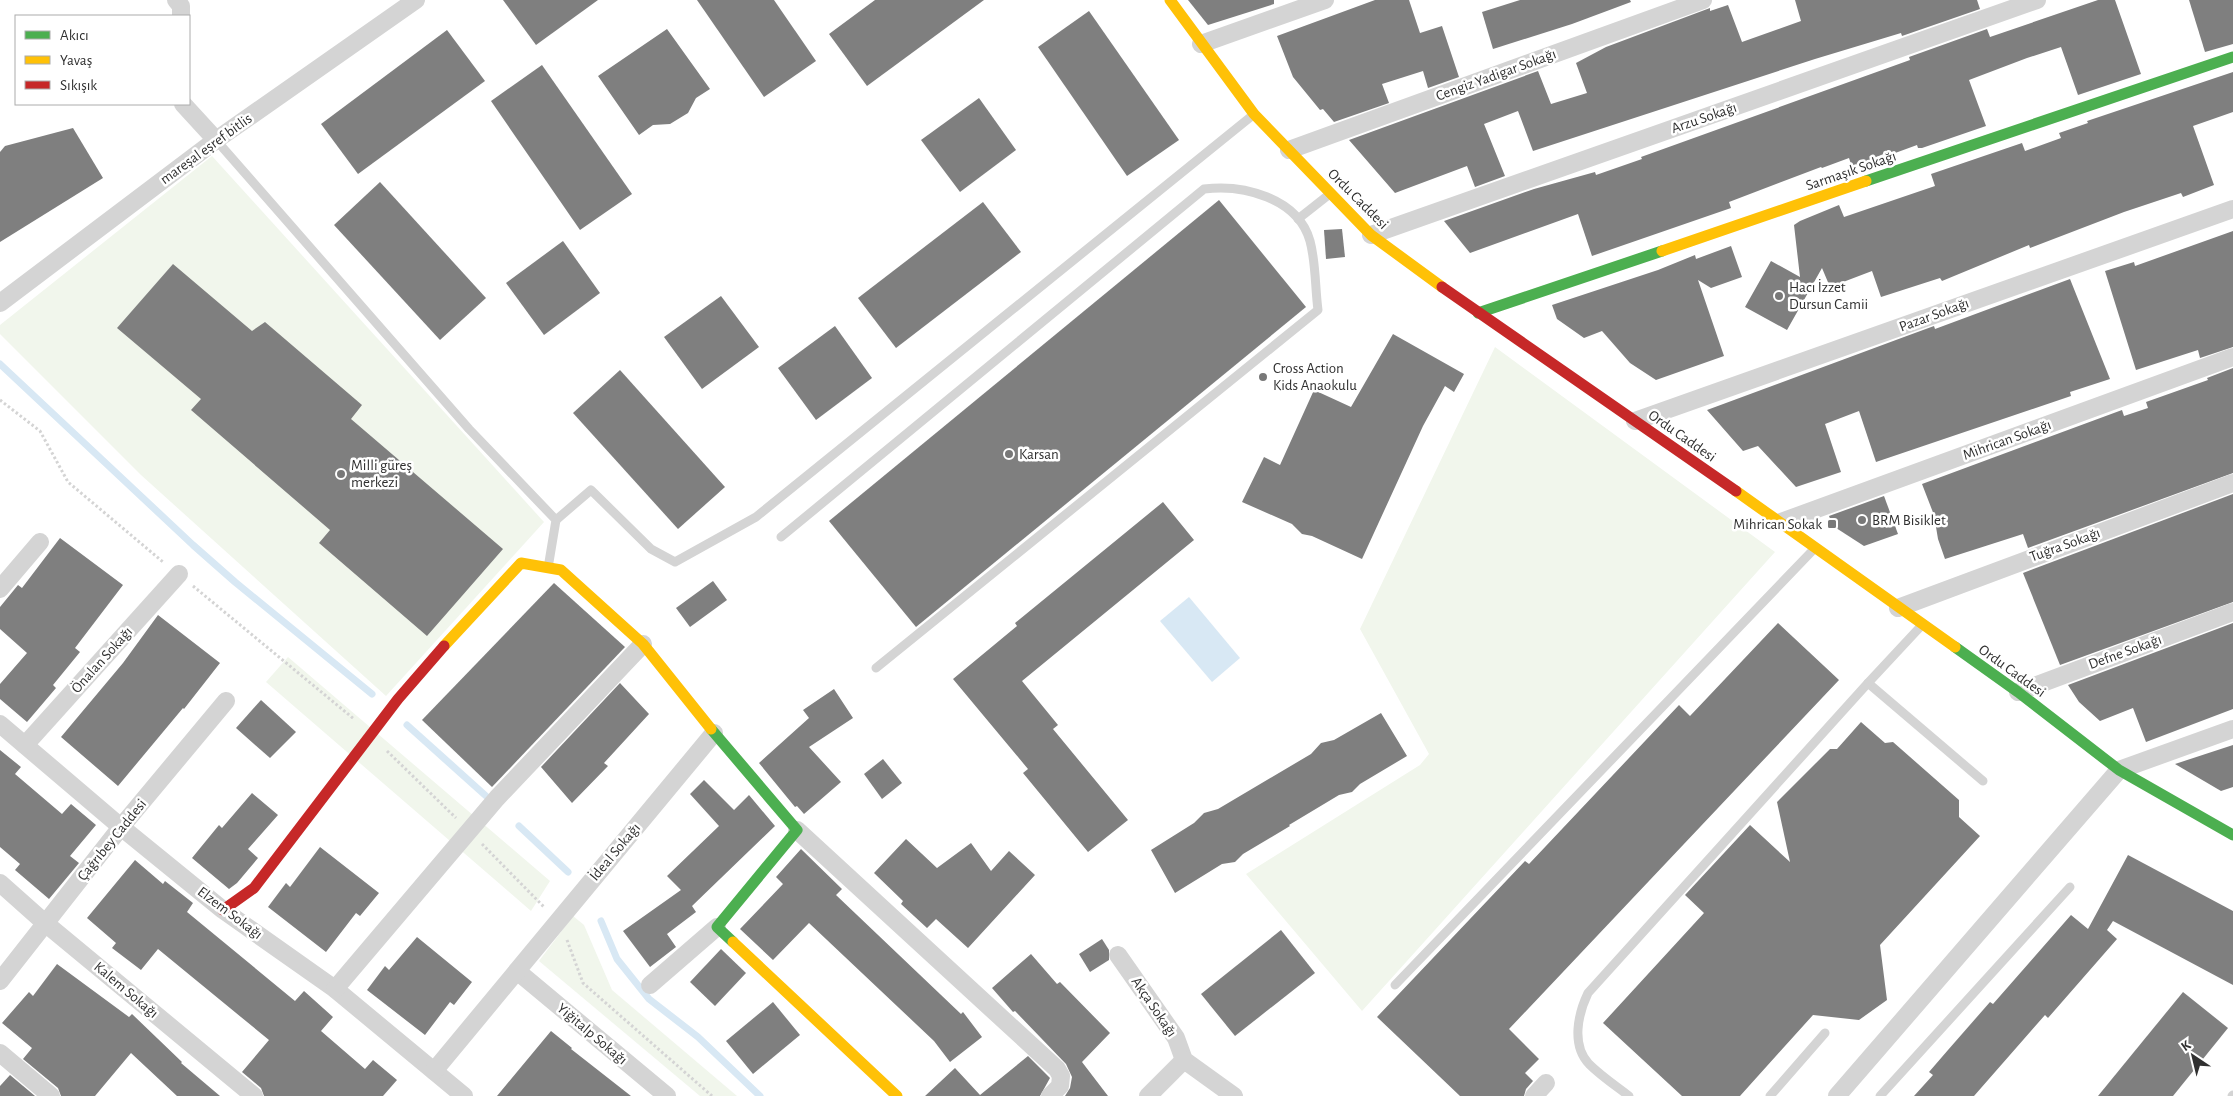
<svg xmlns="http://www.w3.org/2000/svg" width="2233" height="1096" viewBox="0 0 2233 1096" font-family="'Alegreya Sans',sans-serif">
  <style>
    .green { fill: #f1f6ec }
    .water { fill: #d8e8f4 }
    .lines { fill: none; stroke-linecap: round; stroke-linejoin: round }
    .stream { stroke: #d8e8f4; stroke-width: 7 }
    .building { fill: #7f7f7f }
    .path { stroke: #d4d4d4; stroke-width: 3; stroke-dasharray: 2.5 2.5; stroke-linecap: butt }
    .lane { stroke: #d4d4d4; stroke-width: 9 }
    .street { stroke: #d4d4d4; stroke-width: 18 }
    .fast { stroke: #4caf50; stroke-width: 11 }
    .slow { stroke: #ffc107; stroke-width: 11 }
    .jam { stroke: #c62828; stroke-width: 11 }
    .poi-dot { fill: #787878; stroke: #fff; stroke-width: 2 }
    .labels { text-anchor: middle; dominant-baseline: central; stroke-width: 5; stroke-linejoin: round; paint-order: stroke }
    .street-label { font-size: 15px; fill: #303030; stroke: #fff }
    .poi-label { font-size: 15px; fill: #303030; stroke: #fff; text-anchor: start }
  </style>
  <rect width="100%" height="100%" fill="#fff"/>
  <g class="green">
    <path d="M212,156L544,522L386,696L141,475L0,334V325Z"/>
    <path d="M1495,347L1775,552L1362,1011L1246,874L1420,765L1429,754L1360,629Z"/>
    <path d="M288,657L550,881L531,911L266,682Z"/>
    <path d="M573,916L584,925L612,990L737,1096H700L539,961Z"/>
  </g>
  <path class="water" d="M1189,597L1240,658L1212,682L1160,621Z"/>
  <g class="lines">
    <g class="stream">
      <path d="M0,364L193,545L235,582L372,694"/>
      <path d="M407,725L486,796"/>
      <path d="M519,826L568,872"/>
      <path d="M601,921L617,959L649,999L698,1037L760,1096"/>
    </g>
  </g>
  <g class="building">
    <path d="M503,0H598L536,45Z"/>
    <path d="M697,0H774L816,61L764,97Z"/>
    <path d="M875,0H984L867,86L829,34Z"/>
    <path d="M1188,0H1274V4L1208,25Z"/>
    <path d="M1375,0H1409L1420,33L1442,26L1459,77L1428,88L1423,71L1382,84L1389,103L1334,122L1323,109L1320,110L1293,77L1277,36Z"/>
    <path d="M1520,0H1630L1631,2L1572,24L1493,49L1482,12Z"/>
    <path d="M1795,0H1977L1980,9L1902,36L1901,33L1815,59L1533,151L1518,111L1484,124L1505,176L1475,187L1467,166L1395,193L1349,140L1538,71L1551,104L1587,93L1576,63L1606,47L1710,8V11L1728,5L1742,42L1801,21Z"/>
    <path d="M2098,0H2115L2141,74L2078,95L2061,47L2027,58L1969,80L1986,126L1922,148H1918L1917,145L1887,156L1886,153L1852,167L1849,158L1822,168L1821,167L1729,202L1731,208L1592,256L1578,214L1470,253L1444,221L1534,189L1595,172L1596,175L1642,159L1641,157L1910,60L1909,57L1987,29L1990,37Z"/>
    <path d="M2189,0H2233V44L2205,52Z"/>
    <path d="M1089,11L1179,140L1127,176L1038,47Z"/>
    <path d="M667,29L710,89L696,98L688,113L670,124L653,125L639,135L598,76Z"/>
    <path d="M447,30L485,81L358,174L321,124Z"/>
    <path d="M542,65L632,194L580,230L491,101Z"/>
    <path d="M2233,72V112L2193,126L2214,185L2183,197L2181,193L2124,212L2030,248L2029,245L1942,281L1940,278L1881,297L1872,271L1830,287L1822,268L1787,330L1745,307L1771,261L1800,277L1794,225L1800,221L1839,205L1844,217L1935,186L1931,174L2022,143L2025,151L2061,138L2059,133L2088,123L2087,121Z"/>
    <path d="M979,98L1016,150L960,192L921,140Z"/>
    <path d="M73,128L103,178L0,242V152L5,146Z"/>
    <path d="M380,182L486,298L440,340L334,225Z"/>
    <path d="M1219,200L1306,307L916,627L829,521Z"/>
    <path d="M983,202L1021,252L896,348L858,298Z"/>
    <path d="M1342,229L1345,257L1326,259L1324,230Z"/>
    <path d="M2233,231V347L2200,358L2198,350L2136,370L2105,271L2134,262L2135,266Z"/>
    <path d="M563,241L600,293L544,335L506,283Z"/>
    <path d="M1731,246L1742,277L1711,288L1698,280L1724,356L1656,380L1630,363L1602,331L1584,338L1557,319L1552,305L1658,270L1695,255L1696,259Z"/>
    <path d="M173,264L252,331L265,322L362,405L351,419L503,549L427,636L319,543L330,530L191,410L201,399L117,328Z"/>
    <path d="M2070,279L2110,379L2070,392L2071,396L1876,462L1859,411L1825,424L1841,472L1796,487L1758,446L1743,451L1707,410L1904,337L1934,326L1935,329Z"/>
    <path d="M721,296L759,347L702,389L664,337Z"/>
    <path d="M835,326L872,378L816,420L778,368Z"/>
    <path d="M1393,334L1464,374L1454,392L1445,386L1423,426L1362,559L1312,536L1302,534L1292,524L1242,502L1264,457L1280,465L1314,390L1351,407Z"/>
    <path d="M2233,368V473L2028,548L2023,534L1945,559L1938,539L1934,515L1922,484L2122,410L2124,416L2148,408L2146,402L2208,380L2207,378Z"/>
    <path d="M620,370L725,487L678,529L573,413Z"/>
    <path d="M2233,494V602L2060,665L2023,573Z"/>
    <path d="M1884,496L1898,534L1864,546L1833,526L1829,516Z"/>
    <path d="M1163,502L1194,540L1022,681L1058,725L1053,729L1128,820L1088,852L1023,773L1028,769L953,679L1017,626L1015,623Z"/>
    <path d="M60,538L123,585L75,648L80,652L53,685L56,688L27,722L0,699V684L27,653L0,629V607L18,585L22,588Z"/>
    <path d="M713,581L727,600L690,627L676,608Z"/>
    <path d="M554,583L625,647L492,787L422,720Z"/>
    <path d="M158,615L220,663L184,709L183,708L118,786L61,737L123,663Z"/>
    <path d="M1778,623L1839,680L1509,1029L1539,1059L1525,1073L1533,1081L1526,1089L1524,1096H1460L1377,1017L1525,861L1529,864L1679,705L1690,716Z"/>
    <path d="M2233,623V709L2146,742L2133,708L2100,721L2079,702L2068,685Z"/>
    <path d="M620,683L649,714L604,763L608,766L572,803L541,767Z"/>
    <path d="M834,689L853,718L809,747L841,782L804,814L797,806L795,807L759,763L809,718L803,710Z"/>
    <path d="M261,700L296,732L270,758L236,728Z"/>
    <path d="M1381,713L1407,756L1360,784L1352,792L1339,795L1289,825L1290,826L1243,854L1235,862L1222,864L1175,893L1151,850L1194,823L1204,813L1218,809L1311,754L1321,743L1334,740Z"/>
    <path d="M1861,722L1885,743L1893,742L1959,800V817L1980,836L1880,945L1887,1000L1859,1020L1813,1015L1740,1096H1682L1603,1023L1704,913L1685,895L1750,825L1790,862L1777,802L1830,749H1837Z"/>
    <path d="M2233,745V787L2221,791L2175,764Z"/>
    <path d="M0,750L21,767L15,774L62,814L71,804L96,825L70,856L79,863L49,899L15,870L20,864L0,847Z"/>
    <path d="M883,759L902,783L882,799L864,774Z"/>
    <path d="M704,780L734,810L749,795L775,826L692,906L696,912L667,934L676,947L650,967L623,931L681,890L667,876L719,826L690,794Z"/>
    <path d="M252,793L278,815L248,849L258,858L237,883L229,889L192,858L219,825L222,828Z"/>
    <path d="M906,839L937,868L971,843L991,871L1009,851L1035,875L968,948L936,919L927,928L901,904L903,901L874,873Z"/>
    <path d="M320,847L379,893L360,916L356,913L326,952L268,907L286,883L290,887Z"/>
    <path d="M801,849L842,889L836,895L961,1014L963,1012L982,1037L950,1062L934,1041L809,923L773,960L740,929L783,884L776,877Z"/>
    <path d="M2128,855L2233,911V985L2113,921L2107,930L2117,939L2048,1018L2045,1015L1974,1096H1914L1933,1075L1929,1072L1948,1050L1990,1002L1993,1004L2071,915L2088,929Z"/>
    <path d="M135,860L163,884L165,881L193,903L187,912L295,1001L304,991L333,1017L321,1031L365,1069L373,1060L397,1080L383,1096H264L261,1088L242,1072L269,1040L158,949L141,970L112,948L116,943L87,918Z"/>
    <path d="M1281,930L1315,973L1235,1036L1201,994Z"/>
    <path d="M417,937L472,982L454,1005L450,1002L425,1035L367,990L385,966L389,970Z"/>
    <path d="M1102,939L1109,950V960L1090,972L1079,954Z"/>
    <path d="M721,949L746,973L715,1006L690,982Z"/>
    <path d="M1031,954L1057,984L1060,982L1110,1033L1082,1062L1108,1096H1065L1070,1088L1072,1077L1066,1064L1015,1011L1013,1012L992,988Z"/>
    <path d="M57,964L129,1017L132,1014L182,1062L181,1063L220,1096H177L131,1053L95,1096H61L58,1088L23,1059L32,1048L2,1023L29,992L33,996Z"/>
    <path d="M2183,992L2228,1028L2173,1096H2098Z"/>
    <path d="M773,1002L800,1035L753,1074L726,1041Z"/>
    <path d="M551,1031L572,1048L571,1049L631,1096H497Z"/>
    <path d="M1028,1056L1050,1078L1040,1096H925L955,1068L980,1095Z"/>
    <path d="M10,1075L35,1096H0V1086Z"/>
  </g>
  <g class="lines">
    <g class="path">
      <path d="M0,400L40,431L68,482L163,562"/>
      <path d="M193,586L354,719"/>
      <path d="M387,751L456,818"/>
      <path d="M482,844L544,907"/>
      <path d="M567,940L583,983L712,1096"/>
    </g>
    <g class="lane">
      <path d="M216,140L469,429L556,520L548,568"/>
      <path d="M1298,219L1331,193"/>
      <path d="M556,520L591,490L651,549L675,562L756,517L1253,115"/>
      <path d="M781,537L1204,189C1243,184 1298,198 1310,241C1316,263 1315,288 1318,310L876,668"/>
      <path d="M1868,683L1983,781"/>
      <path d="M1395,985L1815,548"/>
      <path d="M1629,1096C1616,1086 1601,1076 1589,1064C1571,1045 1578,1014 1588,993L1868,683L1922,625"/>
      <path d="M1770,1096L1825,1033"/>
      <path d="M1880,1096L2070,887"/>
      <path d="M2232,1096L2233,1095"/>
    </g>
    <g class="street">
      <path d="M176,0L181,6V16"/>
      <path d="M1201,44L1325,0"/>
      <path d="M183,104L216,140"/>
      <path d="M1289,150L1703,0"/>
      <path d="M1371,235L2037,0"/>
      <path d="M0,303L216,140L416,0"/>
      <path d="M1635,421L2233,209"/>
      <path d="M1781,522L2233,357"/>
      <path d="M0,589L40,542"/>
      <path d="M1898,608L2233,483"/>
      <path d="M2018,692L2233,612"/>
      <path d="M0,724L121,827L223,910L335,989L464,1096"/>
      <path d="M25,745L179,574"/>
      <path d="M797,830L1057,1069L1061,1076L1060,1086L1050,1096"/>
      <path d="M0,883L45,923L254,1096"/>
      <path d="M1118,955L1176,1038L1184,1060L1234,1096"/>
      <path d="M517,971L667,1096"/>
      <path d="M0,981L121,827L226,701"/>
      <path d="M650,985L717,927"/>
      <path d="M335,989L497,798L643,644"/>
      <path d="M0,1053L51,1096"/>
      <path d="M434,1071L714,733"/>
      <path d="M1148,1096L1184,1060"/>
      <path d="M1534,1096L1546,1083"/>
      <path d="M1837,1096L2119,770L2233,729"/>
    </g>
    <g class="fast">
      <path d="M1866,181L2233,57"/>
      <path d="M1478,313L1662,251"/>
      <path d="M1955,647L2018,692L2119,770L2233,835"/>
      <path d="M711,729L797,830L717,927L733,942"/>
    </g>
    <g class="slow">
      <path d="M1170,0L1254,114L1371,235L1442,287"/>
      <path d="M1662,251L1866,181"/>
      <path d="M1736,491L1955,647"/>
      <path d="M444,646L521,563L561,570L643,644L711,729"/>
      <path d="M733,942L897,1096"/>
    </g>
    <g class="jam">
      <path d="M1442,287L1736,491"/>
      <path d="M223,910L254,888L398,699L444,646"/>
    </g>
  </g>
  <g class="poi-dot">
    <circle cx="1779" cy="296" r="5"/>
    <circle cx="1263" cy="377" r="5"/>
    <circle cx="1009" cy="454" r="5"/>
    <circle cx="341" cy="474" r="5"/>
    <circle cx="1862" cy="520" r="5"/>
    <rect x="1827" y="519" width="10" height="10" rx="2.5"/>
  </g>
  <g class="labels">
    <g class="street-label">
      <text transform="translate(1496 75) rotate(-20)">Cengiz Yadigar Sokağı</text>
      <text transform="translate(1704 118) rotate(-19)">Arzu Sokağı</text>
      <text transform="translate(206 149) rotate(-36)">mareşal eşref bitlis</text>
      <text transform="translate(1851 171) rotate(-19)">Sarmaşık Sokağı</text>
      <text transform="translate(1358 199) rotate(45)">Ordu Caddesi</text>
      <text transform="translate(1934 315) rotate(-20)">Pazar Sokağı</text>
      <text transform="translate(1682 436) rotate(35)">Ordu Caddesi</text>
      <text transform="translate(2007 440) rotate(-20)">Mihrican Sokağı</text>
      <text transform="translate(2065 545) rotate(-20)">Tuğra Sokağı</text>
      <text transform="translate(2125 652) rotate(-20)">Defne Sokağı</text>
      <text transform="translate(102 660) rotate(-48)">Önalan Sokağı</text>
      <text transform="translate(2012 671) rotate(36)">Ordu Caddesi</text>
      <text transform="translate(112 840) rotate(-51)">Çağrıbey Caddesi</text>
      <text transform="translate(615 852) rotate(-50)">İdeal Sokağı</text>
      <text transform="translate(230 913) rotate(37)">Elzem Sokağı</text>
      <text transform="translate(126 990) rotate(40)">Kalem Sokağı</text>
      <text transform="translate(1154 1007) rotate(56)">Akça Sokağı</text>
      <text transform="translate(592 1034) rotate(40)">Yiğitalp Sokağı</text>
    </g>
    <g class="poi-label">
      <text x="1789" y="287">Hacı İzzet<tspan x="1789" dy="17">Dursun Camii</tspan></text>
      <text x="1273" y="368">Cross Action<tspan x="1273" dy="17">Kids Anaokulu</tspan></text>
      <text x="1019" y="454">Karsan</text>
      <text x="351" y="465">Milli güreş<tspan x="351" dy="17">merkezi</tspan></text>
      <text x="1872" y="520">BRM Bisiklet</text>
      <text x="1822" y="524" text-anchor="end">Mihrican Sokak</text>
    </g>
  </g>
  <rect x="15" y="15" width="175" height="90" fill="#ffffff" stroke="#acacac"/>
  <rect x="25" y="31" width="25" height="8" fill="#4caf50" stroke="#acacac"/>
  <text x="60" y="40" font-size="15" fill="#303030">Akıcı</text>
  <rect x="25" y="56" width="25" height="8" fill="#ffc107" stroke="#acacac"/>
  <text x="60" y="65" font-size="15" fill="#303030">Yavaş</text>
  <rect x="25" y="81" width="25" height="8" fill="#c62828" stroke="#acacac"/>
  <text x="60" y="90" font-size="15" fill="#303030">Sıkışık</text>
  <g transform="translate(2193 1056) rotate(325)" stroke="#ffffff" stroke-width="4" paint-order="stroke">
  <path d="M0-4L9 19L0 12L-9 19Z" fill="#303030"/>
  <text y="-8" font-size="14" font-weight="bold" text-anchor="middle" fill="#303030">K</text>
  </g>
</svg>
